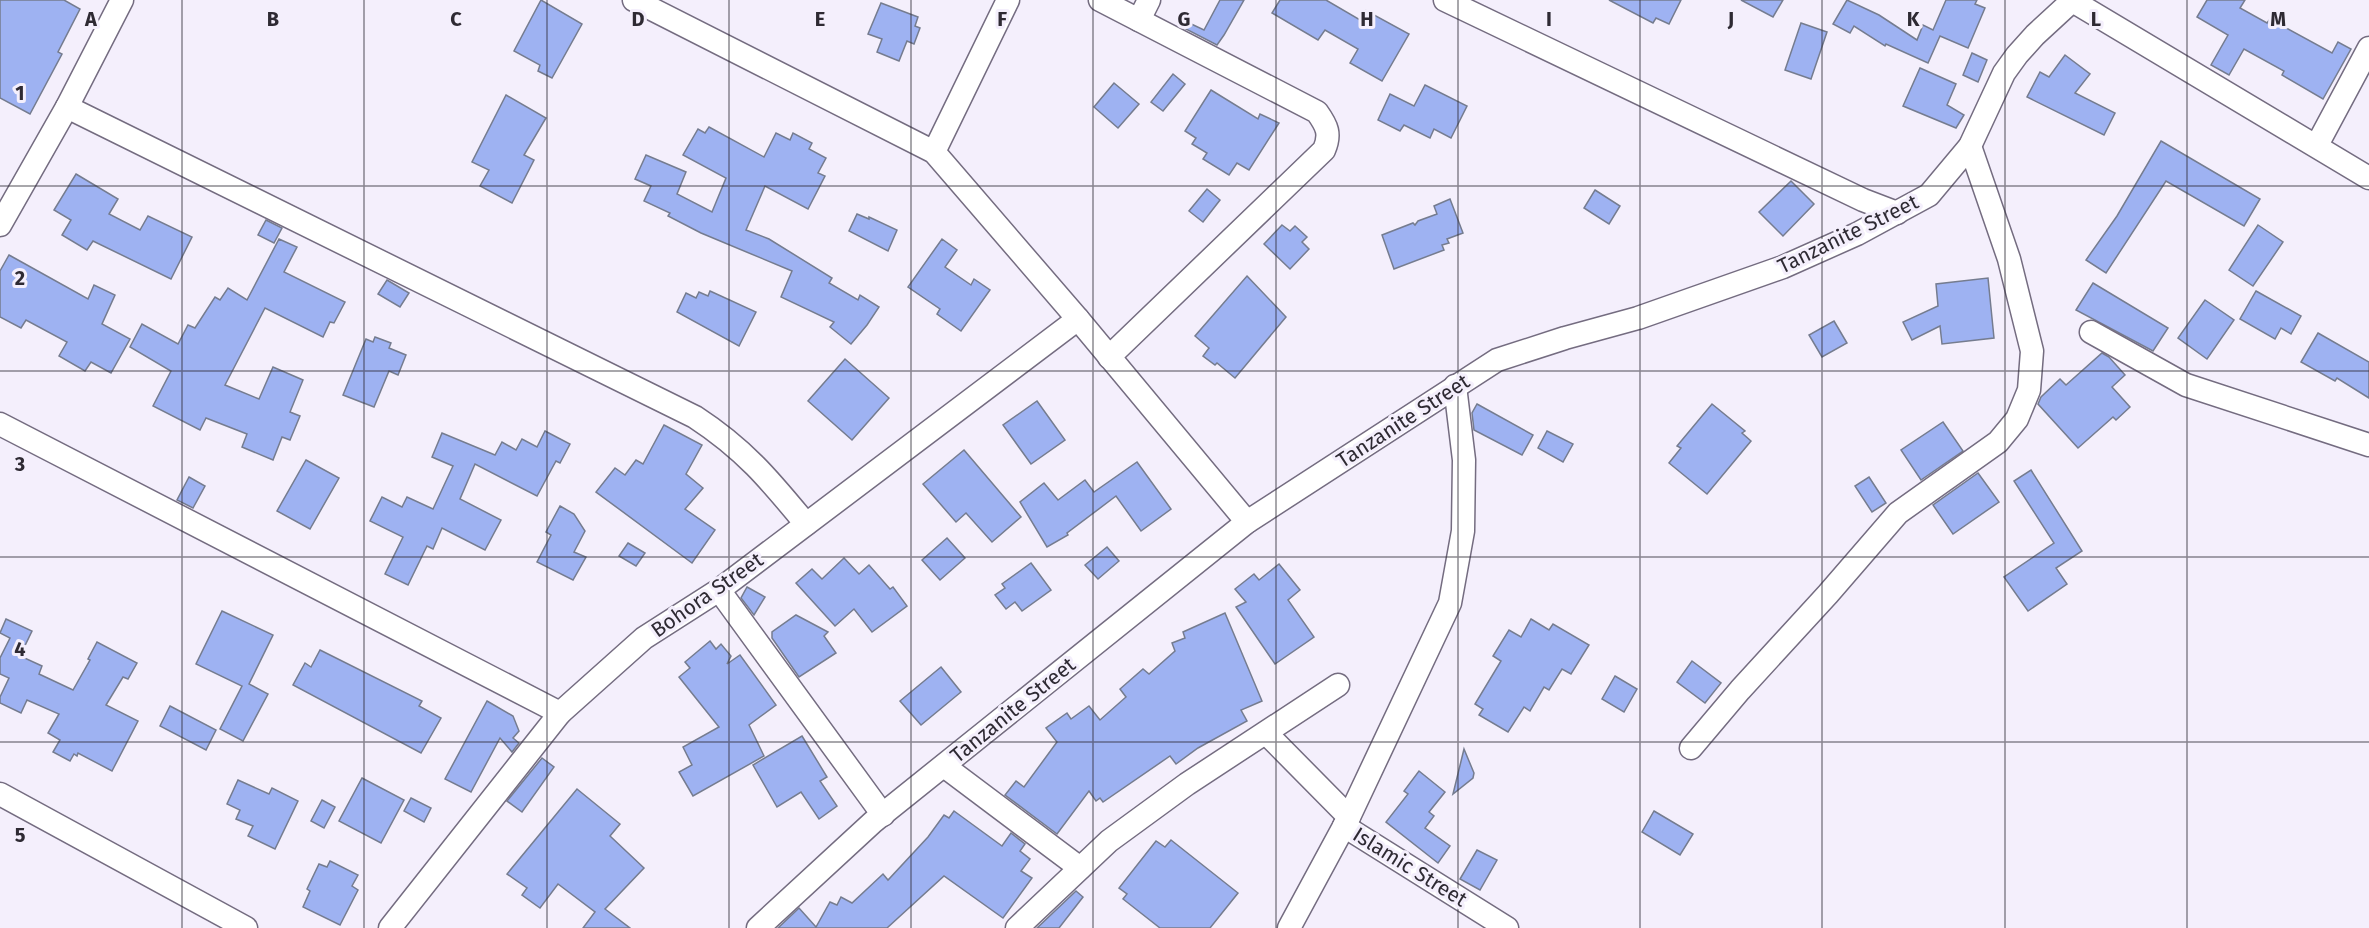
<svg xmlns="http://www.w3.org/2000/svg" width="2369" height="928" viewBox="0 0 2369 928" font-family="'Fira Sans',sans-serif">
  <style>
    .building { fill: #9eb2f2; stroke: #757c8f; stroke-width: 1.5 }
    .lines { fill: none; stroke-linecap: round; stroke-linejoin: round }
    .minor-casing { stroke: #746c80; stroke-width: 25 }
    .minor { stroke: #fff; stroke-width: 22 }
    .grid { fill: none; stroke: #2e2a33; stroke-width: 1.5; stroke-opacity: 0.55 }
    .labels { text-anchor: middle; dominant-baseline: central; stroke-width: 6; stroke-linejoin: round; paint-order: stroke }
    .street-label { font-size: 21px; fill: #2e2a33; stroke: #f4effc }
    .grid-label { font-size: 20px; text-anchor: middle; font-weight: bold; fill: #2e2a33; stroke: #f4effc; stroke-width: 6; stroke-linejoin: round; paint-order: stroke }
  </style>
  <rect width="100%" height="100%" fill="#f4effc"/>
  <g class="building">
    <path d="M0,0H64L80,9L58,52L62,54L30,114L0,98Z"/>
    <path d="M541,0L582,24L552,78L538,71L540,65L514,51Z"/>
    <path d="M1220,0H1244L1224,35L1217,45L1182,27L1185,21L1204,30Z"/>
    <path d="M1280,0H1326L1360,20L1365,10L1409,34L1382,81L1350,63L1358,49L1325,30L1318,40L1272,13Z"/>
    <path d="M1609,0H1681L1669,24L1656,18L1653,23Z"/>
    <path d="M1741,0H1783L1773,17Z"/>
    <path d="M1847,0L1879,15L1917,40L1923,25L1933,30L1946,0H1977L1975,4L1985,8L1968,48L1940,36L1928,63L1886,44L1885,46L1854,26L1850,33L1833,24Z"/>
    <path d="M2207,0H2245L2240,8L2267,23L2270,19L2332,53L2338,42L2351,49L2323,99L2282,75L2284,71L2244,49L2229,75L2211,65L2228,35L2197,17Z"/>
    <path d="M881,3L918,17L915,26L920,28L914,44L907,41L899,61L877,52L882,39L868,34Z"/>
    <path d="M1801,23L1827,32L1811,79L1785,70Z"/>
    <path d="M1972,53L1987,60L1978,82L1963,75Z"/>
    <path d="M2065,55L2090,74L2075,93L2115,113L2104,135L2027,97L2040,72L2049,77Z"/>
    <path d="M1920,68L1956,84L1947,105L1964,115L1956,128L1903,106Z"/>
    <path d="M1173,74L1185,84L1163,111L1151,102Z"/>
    <path d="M1114,83L1139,104L1118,128L1094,107Z"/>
    <path d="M1425,85L1467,106L1451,138L1434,129L1430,138L1404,125L1400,131L1378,120L1390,94L1414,106Z"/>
    <path d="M1211,90L1258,119L1260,114L1279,123L1249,170L1237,163L1229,175L1203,159L1207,153L1192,144L1196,138L1185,131Z"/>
    <path d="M506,95L546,118L524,155L534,160L512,203L480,186L489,170L472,162Z"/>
    <path d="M709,127L764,157L776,133L790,140L793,133L812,143L809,149L826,158L818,173L825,176L808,209L765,186L746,230L769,239L832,278L829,283L858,300L860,295L879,307L867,325L851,344L830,327L834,322L781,297L792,271L701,233L668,216L670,213L644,201L651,186L635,179L646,155L686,172L677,194L712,212L726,178L683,155L698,129L705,133Z"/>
    <path d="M2161,141L2260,199L2244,226L2166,181L2106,273L2086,260L2117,216Z"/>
    <path d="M76,174L118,199L109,214L140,230L148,216L192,237L171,279L93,241L87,250L62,235L71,220L54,210Z"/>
    <path d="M1791,181L1814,204L1783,236L1759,212Z"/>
    <path d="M1207,189L1220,200L1203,222L1189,211Z"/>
    <path d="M1595,190L1620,206L1609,224L1584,208Z"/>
    <path d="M1450,199L1463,233L1447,239L1449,243L1442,245L1444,250L1394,269L1382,235L1413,223L1415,225L1418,221L1437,214L1434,206Z"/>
    <path d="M857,214L869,219V217L897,230L888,251L849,231Z"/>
    <path d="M266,220L282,228L274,243L258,235Z"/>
    <path d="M1282,225L1290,231L1295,226L1307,237L1302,242L1309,249L1290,269L1264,244Z"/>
    <path d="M2258,225L2283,242L2253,286L2229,270Z"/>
    <path d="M279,239L297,247L284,272L345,302L334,323L330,322L323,337L265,308L225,385L259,399L273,367L303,380L290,412L300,416L290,440L282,437L273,460L242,447L247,434L206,418L200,430L153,406L171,371L130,347L142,324L178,344L188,325L195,328L215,297L220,300L228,288L247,300Z"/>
    <path d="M942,239L957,250L945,267L971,285L974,279L990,290L961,331L937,314L940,309L908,287Z"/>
    <path d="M9,255L88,299L94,285L115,295L102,324L130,339L111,373L91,362L85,371L59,356L67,342L26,320L21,328L0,317V271Z"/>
    <path d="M1247,276L1286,317L1235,378L1217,363L1215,365L1203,356L1209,348L1195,336Z"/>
    <path d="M1988,278L1994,338L1942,344L1940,326L1912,340L1903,322L1938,306L1936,284Z"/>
    <path d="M387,280L409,293L400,307L378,294Z"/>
    <path d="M2093,283L2168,328L2153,351L2076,310Z"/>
    <path d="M710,291L756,312L739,346L677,312L686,293L696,298L699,292L708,296Z"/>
    <path d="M2256,291L2301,316L2291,334L2281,328L2275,339L2240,319Z"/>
    <path d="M2205,300L2234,320L2207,359L2178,338Z"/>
    <path d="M1834,321L1847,343L1822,357L1809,335Z"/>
    <path d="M2318,333L2369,362V398L2337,378L2335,381L2301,362Z"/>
    <path d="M375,337L391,343L389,348L406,355L398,375L389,371L374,407L343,395L366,339L373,342Z"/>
    <path d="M2102,353L2109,357L2125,375L2112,387L2130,407L2116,420L2113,417L2078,448L2038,404L2041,397L2060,379L2066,385Z"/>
    <path d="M845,359L889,398L852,440L808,401Z"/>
    <path d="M1037,401L1065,440L1031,464L1003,425Z"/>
    <path d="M1477,404L1533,435L1522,455L1474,430L1472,413Z"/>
    <path d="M1712,404L1745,431L1742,433L1751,441L1707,494L1669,463L1681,448L1677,446Z"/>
    <path d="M1943,422L1963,451L1921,480L1901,450Z"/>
    <path d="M664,425L702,445L686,474L703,488L685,509L715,530L692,563L596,492L615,468L625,475L636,460L643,464Z"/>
    <path d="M545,431L570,444L560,463L556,461L537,496L475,464L460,499L501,520L485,550L442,528L433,549L427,546L408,585L385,574L403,537L370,521L382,497L402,507L407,497L433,509L453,466L432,457L442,433L495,455L502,442L516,450L522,439L537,447Z"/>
    <path d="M1547,431L1573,444L1563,462L1538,448Z"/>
    <path d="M964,450L1021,517L992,542L966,513L956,522L923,484Z"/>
    <path d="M306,460L339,478L310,529L277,511Z"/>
    <path d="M1137,462L1171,509L1141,531L1116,496L1067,533L1068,535L1047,547L1020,502L1044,483L1058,500L1085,480L1094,492Z"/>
    <path d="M2031,470L2082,551L2056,568L2067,584L2028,611L2004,577L2054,543L2014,481Z"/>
    <path d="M1978,473L1999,502L1953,534L1933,505Z"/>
    <path d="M189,477L205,486L193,508L177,500Z"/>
    <path d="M1869,477L1886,503L1872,512L1855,486Z"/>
    <path d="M560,506L574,514L585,531L574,552L586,557L573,580L537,562L551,535L546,532Z"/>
    <path d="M947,538L965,558L940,580L922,560Z"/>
    <path d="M628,543L645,553L636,566L619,556Z"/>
    <path d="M1107,547L1119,561L1098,579L1085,565Z"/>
    <path d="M844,558L859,574L869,565L890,589L893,587L907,606L872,632L854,609L835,626L796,583L812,569L822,579Z"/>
    <path d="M1031,563L1051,590L1022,611L1015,602L1006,609L995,595L1005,588L1002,584Z"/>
    <path d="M1279,564L1300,590L1288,600L1314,637L1275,664L1236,607L1246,602L1235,589L1254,574L1259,580Z"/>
    <path d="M747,587L765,597L754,615L741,598Z"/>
    <path d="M222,611L273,635L249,684L268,694L243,741L220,729L242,686L196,664Z"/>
    <path d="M1225,613L1262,701L1241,710L1247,721L1198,748L1176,764L1170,756L1103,802L1100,798L1096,801L1089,791L1057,834L1005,795L1016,781L1024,787L1057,742L1046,728L1067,713L1071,719L1089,706L1100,720L1126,697L1120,689L1143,669L1149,674L1175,651L1172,643L1185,638L1183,632Z"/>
    <path d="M796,615L828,632L824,636L836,653L799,677L772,638V632Z"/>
    <path d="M6,619L32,631L20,656L42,666L39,674L73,690L90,660L88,659L97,642L137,663L128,679L123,677L106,705L138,721L112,771L78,753L77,756L74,754L70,761L53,752L60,740L48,733L59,714L27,700L21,713L0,703V697L9,678L0,674V658L10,638L0,633Z"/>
    <path d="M1531,619L1549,630L1553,624L1589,645L1571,674L1562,669L1549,690L1544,687L1530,711L1524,707L1508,732L1479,715L1483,709L1475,704L1501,661L1493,656L1509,630L1521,637Z"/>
    <path d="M710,641L716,649L721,644L731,656L727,664L740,655L776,705L749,725L764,756L693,796L679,772L692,765L683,747L719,727L679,677L690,668L685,662Z"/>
    <path d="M320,650L422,701L419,706L441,718L421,753L293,685L305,663L311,667Z"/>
    <path d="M1692,661L1721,683L1705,703L1677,682Z"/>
    <path d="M941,667L961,692L921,725L900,701Z"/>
    <path d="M1615,676L1637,689L1624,712L1602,699Z"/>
    <path d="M487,701L513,716L519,731L513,738L519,743L512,752L500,738L471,792L445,779Z"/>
    <path d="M170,706L216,730L206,750L160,726Z"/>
    <path d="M802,736L827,777L820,781L837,806L819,819L801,792L777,807L753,765Z"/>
    <path d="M1464,749L1474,773L1473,778L1453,794Z"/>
    <path d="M542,758L554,767L522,812L507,801Z"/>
    <path d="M1419,771L1445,792L1429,812L1434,816L1425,828L1450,846L1438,863L1386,822L1408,794L1404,791Z"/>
    <path d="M362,778L404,800L381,843L339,821Z"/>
    <path d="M238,780L269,794L272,788L298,801L275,849L248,836L253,826L236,819L240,810L227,804Z"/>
    <path d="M577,789L620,824L610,836L644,868L605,909L630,928H583L595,912L558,884L540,908L522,895L527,888L507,874Z"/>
    <path d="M411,798L431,808L424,822L404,811Z"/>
    <path d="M322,800L335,807L324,828L311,821Z"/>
    <path d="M954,811L1002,846L1011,833L1025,844L1020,851L1030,859L1021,871L1032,878L1003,918L944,876L887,928H778L799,908L816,927L830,902L837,905L841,897L852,903L883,874L888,880L928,837L944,815L949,818Z"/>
    <path d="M1654,811L1693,834L1680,855L1642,832Z"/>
    <path d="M1171,840L1238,893L1210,928H1160L1123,899L1127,894L1119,888L1156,841L1165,847Z"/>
    <path d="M1477,850L1497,860L1480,890L1460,879Z"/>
    <path d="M330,861L358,875L352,886L358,890L340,925L303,907L310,891L307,889L319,864L327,867Z"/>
    <path d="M1076,891L1083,897L1059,928H1037Z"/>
  </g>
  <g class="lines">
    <g class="minor-casing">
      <g id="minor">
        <path d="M634,0L934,152L1078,319L1247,522"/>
        <path d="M1100,0L1317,112C1327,126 1331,134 1324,150L1109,357"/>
        <path d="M1445,0L1863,200L1897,213"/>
        <path d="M2071,0L2369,178"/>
        <path d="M1139,20L1149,0"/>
        <path d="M67,107L695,417C744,449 769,479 806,524"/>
        <path d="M2317,145L2369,48"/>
        <path d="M934,152L1008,0"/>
        <path d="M0,225L67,107L122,0"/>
        <path d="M2091,332L2186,385L2369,445"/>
        <path d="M0,424L560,713"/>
        <path d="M719,590L883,815"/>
        <path d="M1266,733L1349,817"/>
        <path d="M1691,748L1740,690L1828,594L1898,513L1998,442L2017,419L2029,390L2032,351L2009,259L1970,146"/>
        <path d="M944,766L1080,868"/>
        <path d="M0,794L246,928"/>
        <path d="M1344,826L1507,928"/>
        <path d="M390,928L560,713L644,638L719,590L1078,319"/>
        <path d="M758,928L873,822L1247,522L1497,360L1565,338L1638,318L1783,267L1857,234L1929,195L1970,146L2004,73L2017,55L2035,35L2073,0"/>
        <path d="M1017,928L1109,841L1187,784L1338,685"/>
        <path d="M1289,928L1349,817L1450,603L1463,531L1464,460L1455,386"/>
      </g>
    </g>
    <use href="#minor" class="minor"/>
  </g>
  <path class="grid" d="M182,0V928M364,0V928M547,0V928M729,0V928M911,0V928M1093,0V928M1276,0V928M1458,0V928M1640,0V928M1822,0V928M2005,0V928M2187,0V928M0,186H2369M0,371H2369M0,557H2369M0,742H2369"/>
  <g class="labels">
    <g class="street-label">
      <text transform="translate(1848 234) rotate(-26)">Tanzanite Street</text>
      <text transform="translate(1403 421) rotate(-33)">Tanzanite Street</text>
      <text transform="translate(707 595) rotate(-35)">Bohora Street</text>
      <text transform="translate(1013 710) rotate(-39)">Tanzanite Street</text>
      <text transform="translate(1410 867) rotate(32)">Islamic Street</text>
    </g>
  </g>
  <g class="grid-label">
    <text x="91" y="26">A</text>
    <text x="273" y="26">B</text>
    <text x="456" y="26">C</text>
    <text x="638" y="26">D</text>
    <text x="820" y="26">E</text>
    <text x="1002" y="26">F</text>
    <text x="1184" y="26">G</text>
    <text x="1367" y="26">H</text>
    <text x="1549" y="26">I</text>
    <text x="1731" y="26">J</text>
    <text x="1913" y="26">K</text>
    <text x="2096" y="26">L</text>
    <text x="2278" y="26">M</text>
    <text x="20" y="100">1</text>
    <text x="20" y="285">2</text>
    <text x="20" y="471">3</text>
    <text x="20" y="656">4</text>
    <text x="20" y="842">5</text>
  </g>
</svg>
